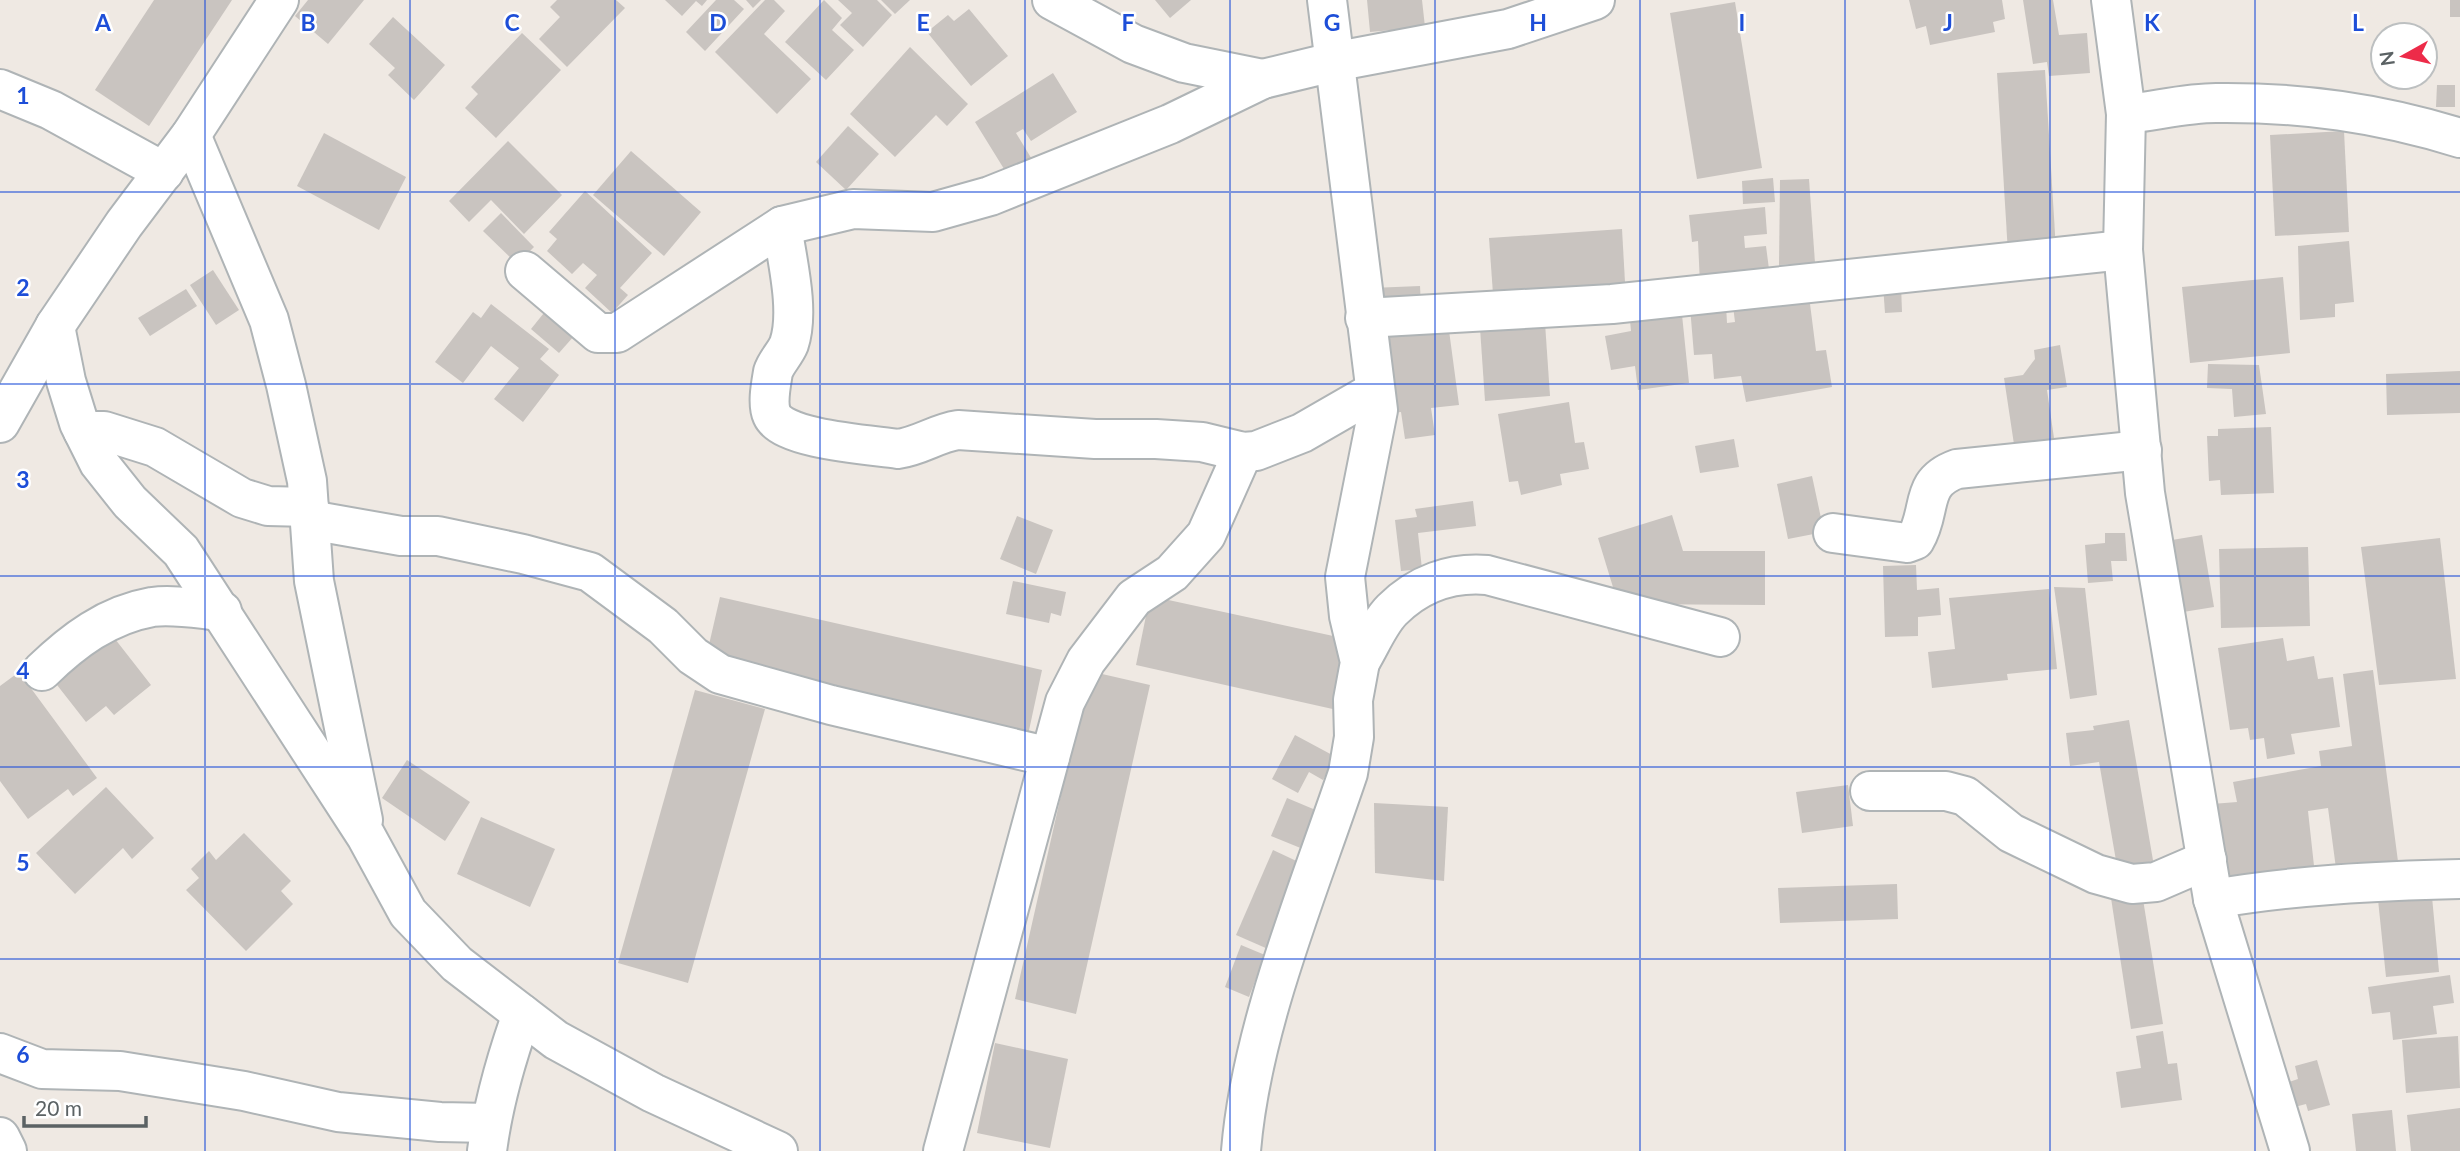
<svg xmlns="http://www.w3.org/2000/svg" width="2460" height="1151" viewBox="0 0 2460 1151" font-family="Lato,sans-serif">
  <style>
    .building { fill: #c9c4c0 }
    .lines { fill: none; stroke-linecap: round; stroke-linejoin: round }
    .minor-casing { stroke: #afb4b6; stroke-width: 42 }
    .minor { stroke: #fff; stroke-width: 38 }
    .grid { fill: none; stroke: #1d4ed8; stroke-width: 2; stroke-opacity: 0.55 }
    .grid-label { font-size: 23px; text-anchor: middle; font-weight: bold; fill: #1d4ed8; stroke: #fff; stroke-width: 5; stroke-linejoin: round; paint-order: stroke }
  </style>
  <rect width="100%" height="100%" fill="#efe9e3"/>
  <g class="building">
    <path d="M154,0H232L149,126L95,90Z"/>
    <path d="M308,0H364L328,44L295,16Z"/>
    <path d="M557,0H616L625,8L567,67L539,39L560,17L550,7Z"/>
    <path d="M665,0H707L702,6L696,1L682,16Z"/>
    <path d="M716,0H734L744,9L705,51L686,32Z"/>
    <path d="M746,0H761L753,8Z"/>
    <path d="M765,0H774L785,11L764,34L811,79L777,114L715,52Z"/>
    <path d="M824,0L842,18L832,30L854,50L826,80L785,42Z"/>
    <path d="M838,0H877L892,15L863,47L840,25L852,13Z"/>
    <path d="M881,0H910L895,14Z"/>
    <path d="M1155,0H1191L1170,18Z"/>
    <path d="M1367,0H1422L1425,27L1370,32Z"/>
    <path d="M1909,0H2002L2005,19L1993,22L1995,32L1930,45L1926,26L1916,29Z"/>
    <path d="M2023,0H2053L2059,35L2087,33L2090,73L2049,76L2047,62L2033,64Z"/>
    <rect x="2450" y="0" width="10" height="17"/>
    <path d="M1735,2L1762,168L1697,179L1670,13Z"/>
    <path d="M969,9L1008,56L971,86L927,32L948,15L954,21Z"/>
    <path d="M393,17L445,65L414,100L388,75L395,68L369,44Z"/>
    <path d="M522,33L561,70L496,138L465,108L478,94L471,87Z"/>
    <path d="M910,47L968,104L947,126L936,115L895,157L850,114Z"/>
    <path d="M2045,70L2056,250L2008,253L1997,73Z"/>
    <path d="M1053,73L1077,112L1031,141L1023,129L1016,133L1033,161L1009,177L975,122Z"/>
    <path d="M2437,85H2455V107H2436Z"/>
    <path d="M848,126L879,154L846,190L816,162Z"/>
    <path d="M2344,131L2349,232L2275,236L2270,135Z"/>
    <path d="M324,133L406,177L379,230L297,186Z"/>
    <path d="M508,141L562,195L524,234L491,200L469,222L449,201Z"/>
    <path d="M631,151L701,212L664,256L593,195Z"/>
    <path d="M1773,178L1775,202L1743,204L1742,181Z"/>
    <path d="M1809,179L1815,263L1779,265L1780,180Z"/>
    <path d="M585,191L652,253L620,288L628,295L612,313L585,288L597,275L583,263L572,274L547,251L557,239L549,232Z"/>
    <path d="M1765,207L1767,234L1744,236L1745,248L1766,246L1770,277L1700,284L1698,241L1692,242L1689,215Z"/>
    <path d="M501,213L534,247L517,264L483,231Z"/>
    <path d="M1622,229L1626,300L1494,308L1489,238Z"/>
    <path d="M2349,241L2354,302L2335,304V317L2300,320L2298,246Z"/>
    <path d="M213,270L239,310L216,325L190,285Z"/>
    <path d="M2283,277L2290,353L2190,363L2182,287Z"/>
    <path d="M1883,285H1901L1902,312L1885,313Z"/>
    <path d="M1420,286L1421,307L1372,310L1371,288Z"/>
    <path d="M186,289L197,306L150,336L138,318Z"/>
    <path d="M1809,296L1816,351L1826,350L1832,387L1746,402L1741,376L1714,379L1712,354L1694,355L1690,307L1726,305L1727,323L1735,322L1733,306Z"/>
    <path d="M552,303L581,328L559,353L531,329Z"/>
    <path d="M491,304L549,349L540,359L559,375L523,422L494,399L519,368L491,346L463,383L435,362L473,312L481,318Z"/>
    <path d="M1681,305L1689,383L1638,390L1635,366L1611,370L1605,336L1631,331L1629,310Z"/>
    <path d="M1448,323L1459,405L1431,408L1435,435L1405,439L1401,412L1383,414L1373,332Z"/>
    <path d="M1545,323L1550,396L1485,401L1480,328Z"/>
    <path d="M2060,345L2067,387L2047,390L2055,445L2015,451L2004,378L2023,375L2035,359L2034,350Z"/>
    <path d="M2208,364L2259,365L2266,414L2234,417L2232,389L2207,388Z"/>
    <path d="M2460,371V413L2387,415L2386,374Z"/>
    <path d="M1569,402L1575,443L1584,442L1589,469L1560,474L1562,485L1521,495L1518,481L1509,482L1498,414Z"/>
    <path d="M2271,427L2274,493L2221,495L2220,480L2209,481L2207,436H2218V429Z"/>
    <path d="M1734,439L1739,467L1700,473L1695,446Z"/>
    <path d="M1812,476L1824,532L1788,539L1777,484Z"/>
    <path d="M1473,501L1476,526L1418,533L1422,569L1401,571L1395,520L1417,517L1415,509Z"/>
    <path d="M1672,515L1683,551H1765V605L1621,604L1616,597L1598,538Z"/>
    <path d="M1017,516L1053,530L1036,574L1000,559Z"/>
    <path d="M2105,533H2125L2127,561H2111L2113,581L2088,583L2085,545L2105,543Z"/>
    <path d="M2202,535L2214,607L2177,613L2166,541Z"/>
    <path d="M2440,538L2456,679L2379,685L2361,547Z"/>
    <path d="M2308,547L2310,626L2221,628L2219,549Z"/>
    <path d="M1916,565L1917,590L1939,588L1941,615L1918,617V636L1885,637L1883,566Z"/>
    <path d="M1013,581L1066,592L1061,616L1051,613L1049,623L1006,614Z"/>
    <path d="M2054,587L2085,588L2097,695L2070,699Z"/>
    <path d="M2049,589L2057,669L2007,674L2008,680L1932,688L1928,652L1955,649L1949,598Z"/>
    <path d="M1150,596L1370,644L1355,714L1136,665Z"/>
    <path d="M720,597L1042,670L1028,735L705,662Z"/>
    <path d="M108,630L151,685L114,715L106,706L86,722L50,676Z"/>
    <path d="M2283,638L2287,661L2314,656L2318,679L2333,677L2340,727L2291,734L2295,754L2267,759L2264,738L2250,740L2248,728L2230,730L2218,648Z"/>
    <path d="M2373,670L2399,869L2337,876L2328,808L2308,811L2315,875L2220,884L2212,804L2237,802L2233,782L2321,766L2319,751L2352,746L2343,674Z"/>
    <path d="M1089,671L1150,685L1076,1014L1015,999Z"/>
    <path d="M19,672L97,778L73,796L68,789L28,819L0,781V686Z"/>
    <path d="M695,690L765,709L688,983L618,963Z"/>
    <path d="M2129,720L2155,872L2119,878L2099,762L2070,766L2066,733L2094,730L2093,726Z"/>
    <path d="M1295,735L1336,757L1323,780L1309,772L1298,793L1272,779Z"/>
    <path d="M407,760L470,802L445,841L382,798Z"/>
    <path d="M1848,785L1853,826L1802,833L1796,792Z"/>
    <path d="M106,787L154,838L132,859L123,848L75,894L36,853Z"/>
    <path d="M1287,798L1318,811L1303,849L1271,836Z"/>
    <path d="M1374,803L1448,807L1444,881L1375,873Z"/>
    <path d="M481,817L555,849L530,907L457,874Z"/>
    <path d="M244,833L291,881L281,891L293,904L246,951L186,890L199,878L191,869L209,851L216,860Z"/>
    <path d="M1273,850L1305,865L1268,949L1236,935Z"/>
    <path d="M1897,884L1898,919L1780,923L1778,888Z"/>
    <path d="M2431,886L2439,972L2386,977L2377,890Z"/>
    <path d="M2142,893L2163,1024L2131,1029L2111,898Z"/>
    <path d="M1241,945L1265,955L1249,997L1225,987Z"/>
    <path d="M2450,975L2454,1003L2433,1006L2437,1034L2393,1040L2390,1012L2372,1014L2368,987Z"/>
    <path d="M2163,1031L2168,1064L2177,1063L2182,1100L2121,1108L2116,1072L2141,1068L2136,1036Z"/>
    <path d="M2458,1036L2460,1088L2406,1093L2402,1040Z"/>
    <path d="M995,1043L1068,1059L1050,1148L977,1133Z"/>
    <path d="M2317,1060L2330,1105L2308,1111L2306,1104L2287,1109L2280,1085L2298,1079L2295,1066Z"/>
    <path d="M2460,1108V1151H2411L2407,1115Z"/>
    <path d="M2392,1110L2396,1151H2356L2352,1114Z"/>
  </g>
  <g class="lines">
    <g class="minor-casing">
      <g id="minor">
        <path d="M1052,0L1133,44L1184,63L1263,79"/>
        <path d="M2111,0L2126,114L2123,250L2145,493L2213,899L2290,1151"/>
        <path d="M0,89L51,110L164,172"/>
        <path d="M2126,114C2155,111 2187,103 2216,103C2302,102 2379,113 2460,138"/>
        <path d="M191,135L269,320L286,385L307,481L314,581L363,820"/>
        <path d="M782,226C787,260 800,311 789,344C785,354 776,362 773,372C771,384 767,404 772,415C783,440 872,445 898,449C920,446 937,433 958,430L1095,439H1156L1202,442L1243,452L1256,451L1302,433L1375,391"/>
        <path d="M525,271L598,333H617L782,226L853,209L933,212L990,196L1170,124L1263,79L1333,62L1508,29L1595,0"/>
        <path d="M1365,318L1612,304L2123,250"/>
        <path d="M55,326L66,381L79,423L99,463L130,502L181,551L366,836L408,913L457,964L556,1040L653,1093L778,1151"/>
        <path d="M0,423L55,326L124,224L191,135L279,0"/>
        <path d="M83,431H104L155,447L242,498L268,506L309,507"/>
        <path d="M310,520L401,536H438L523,554L590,572L663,626L693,656L720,674L831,705L1050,757"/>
        <path d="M1833,533L1907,543L1915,540C1933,510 1918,483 1957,469L2142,450"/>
        <path d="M1360,662C1370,646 1379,623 1392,610C1418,584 1451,572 1487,575L1720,637"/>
        <path d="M42,671C73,641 107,615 152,607C174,604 200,609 222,611"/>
        <path d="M1870,791H1946L1965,796L2011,833L2096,874L2132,884L2156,882L2207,860"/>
        <path d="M2213,899C2295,885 2376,881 2460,879"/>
        <path d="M0,1053L42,1069L120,1071L244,1091L338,1112L440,1122L490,1123"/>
        <path d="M0,1137L7,1151"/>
        <path d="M487,1151C493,1104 506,1059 522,1014"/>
        <path d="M943,1151L1065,702L1086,661L1134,598L1172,573L1206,535L1243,452"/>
        <path d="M1241,1151C1251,1027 1308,892 1348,773L1354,737L1353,700L1360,662L1349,616L1345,577L1378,410L1327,0"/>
      </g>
    </g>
    <use href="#minor" class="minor"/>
  </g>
  <path class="grid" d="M205,0V1151M410,0V1151M615,0V1151M820,0V1151M1025,0V1151M1230,0V1151M1435,0V1151M1640,0V1151M1845,0V1151M2050,0V1151M2255,0V1151M0,192H2460M0,384H2460M0,576H2460M0,767H2460M0,959H2460"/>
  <g class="grid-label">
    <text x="103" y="31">A</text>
    <text x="308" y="31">B</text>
    <text x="512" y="31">C</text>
    <text x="718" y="31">D</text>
    <text x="923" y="31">E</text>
    <text x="1128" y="31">F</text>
    <text x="1332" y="31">G</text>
    <text x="1538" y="31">H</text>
    <text x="1742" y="31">I</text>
    <text x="1948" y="31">J</text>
    <text x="2152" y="31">K</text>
    <text x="2358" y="31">L</text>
    <text x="23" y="104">1</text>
    <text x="23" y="296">2</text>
    <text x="23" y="488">3</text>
    <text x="23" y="679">4</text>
    <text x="23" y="871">5</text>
    <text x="23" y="1063">6</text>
  </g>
  <g transform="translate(2404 56) rotate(262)"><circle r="33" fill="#ffffff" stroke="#bdc0c1" stroke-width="2"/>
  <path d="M0-5L12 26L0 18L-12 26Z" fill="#ed2b49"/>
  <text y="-10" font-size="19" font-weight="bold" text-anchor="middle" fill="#5b6264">N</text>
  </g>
  <path d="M24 1116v10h122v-10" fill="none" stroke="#5b6264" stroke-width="3.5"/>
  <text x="35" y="1116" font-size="21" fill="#5b6264" stroke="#ffffff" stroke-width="5" paint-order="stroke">20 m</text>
</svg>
